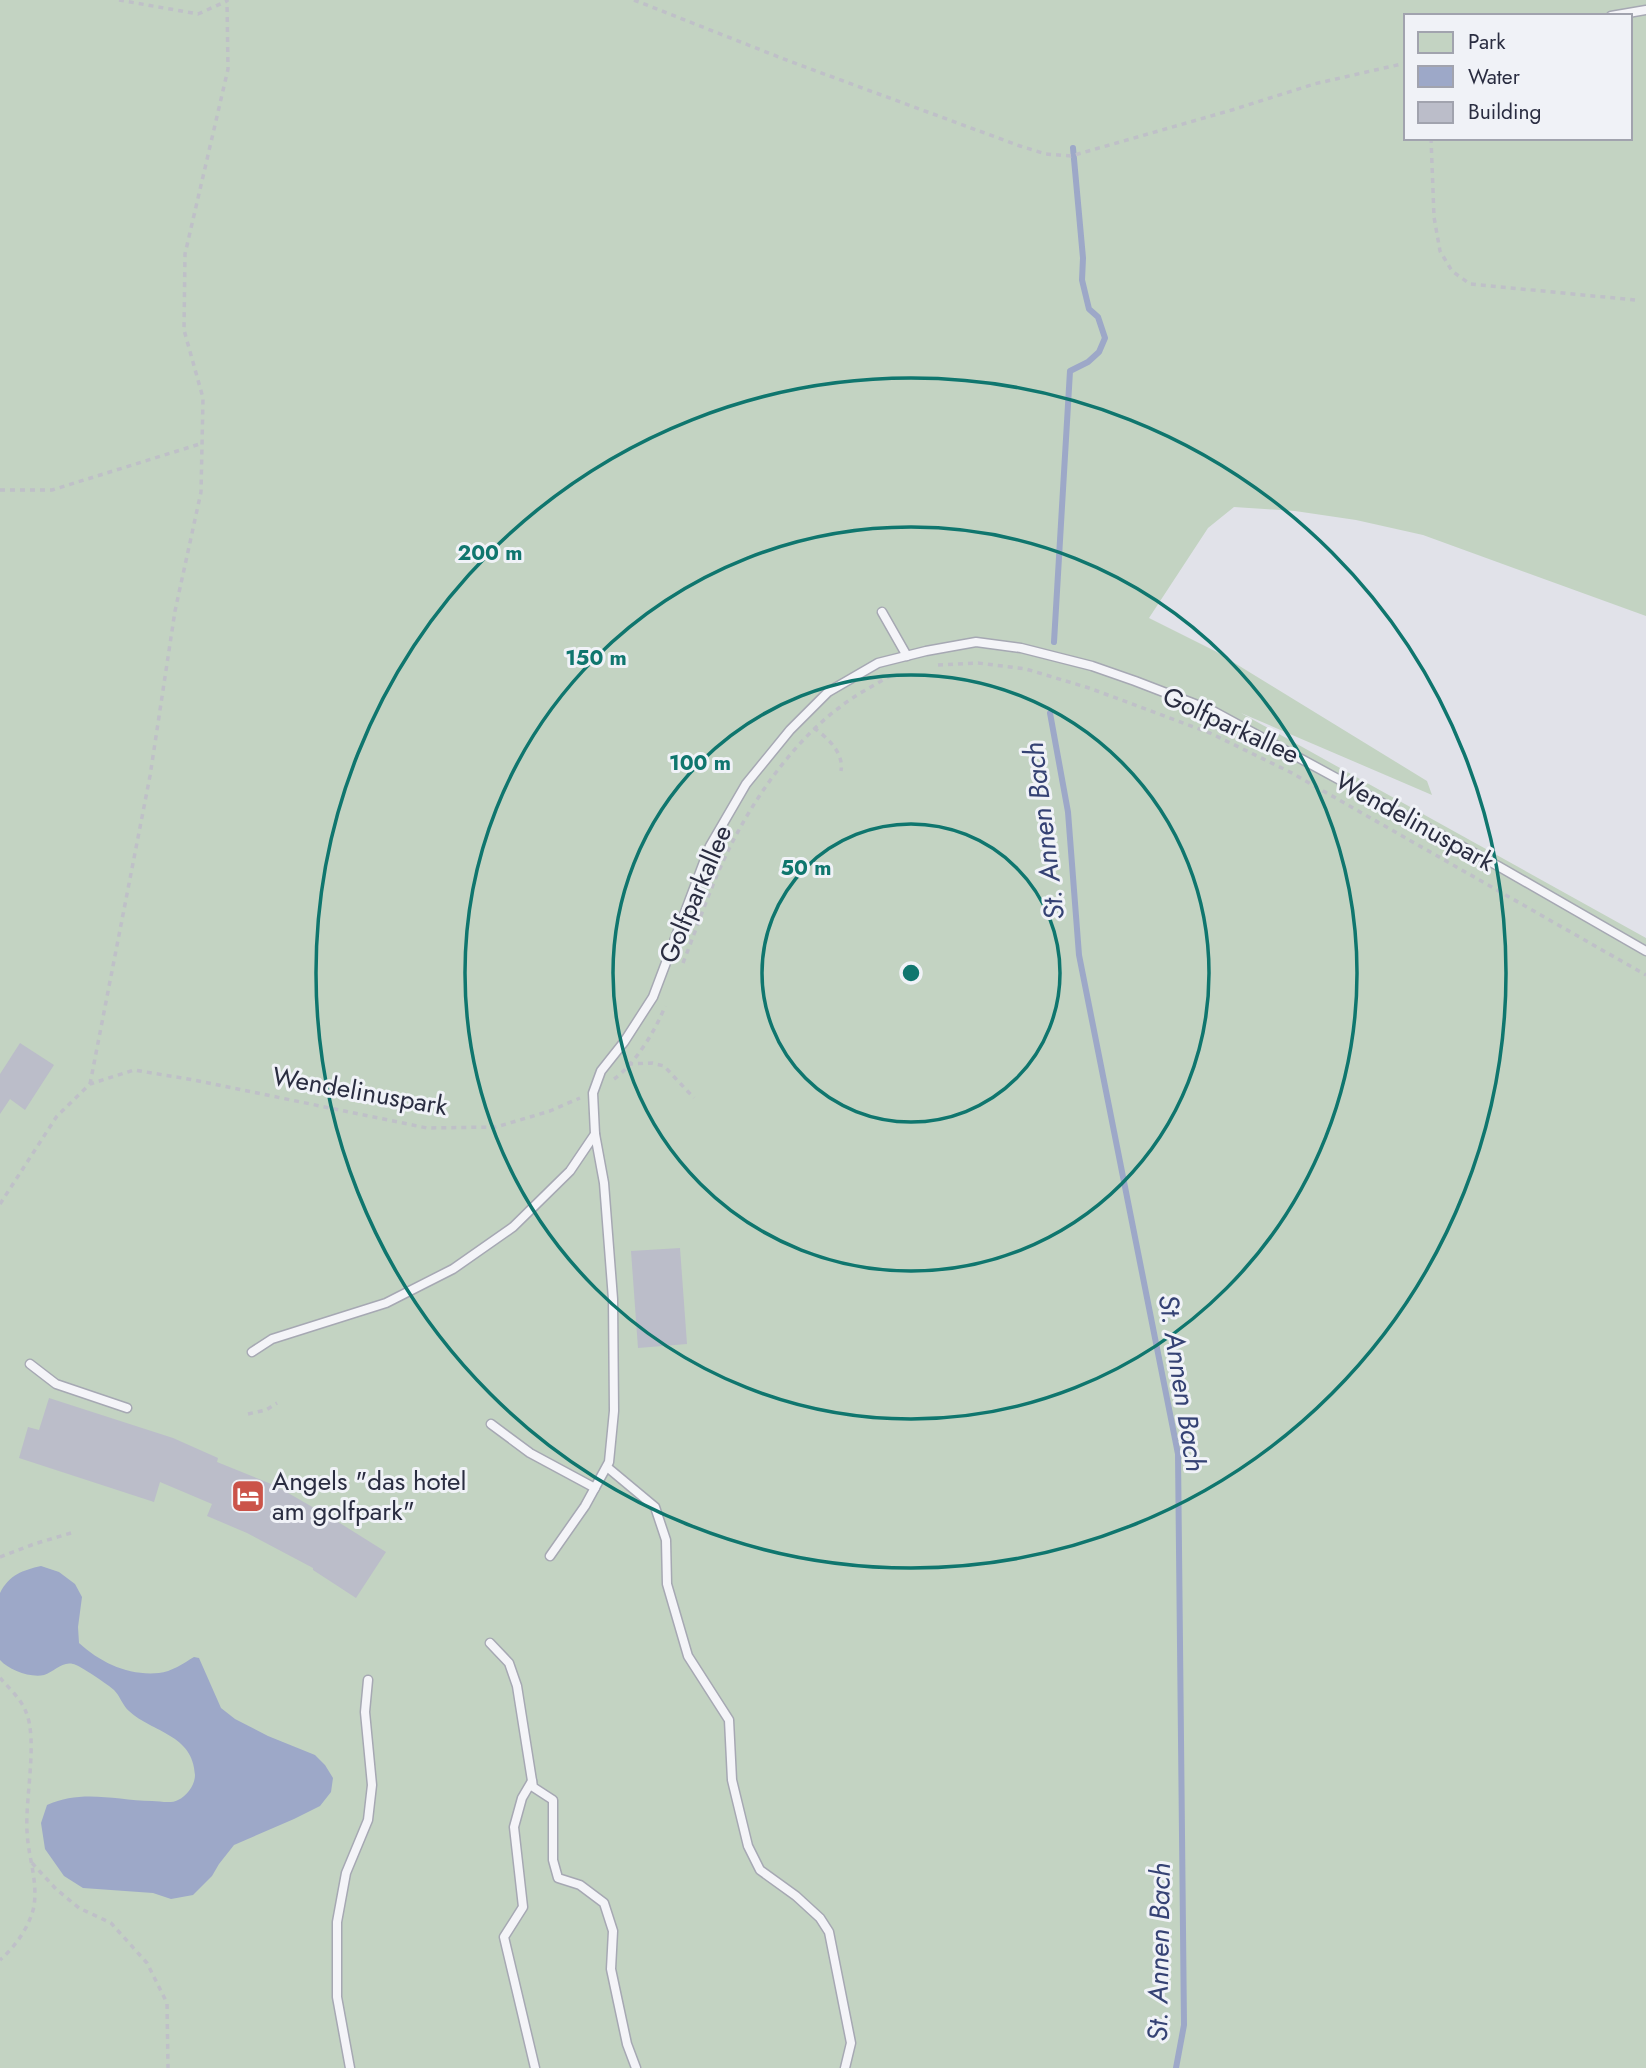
<svg xmlns="http://www.w3.org/2000/svg" width="1646" height="2068" viewBox="0 0 1646 2068" font-family="Jost,sans-serif">
  <style>
    .green { fill: #c3d3c2; fill-rule: evenodd }
    .water { fill: #9da8c8 }
    .lines { fill: none; stroke-linecap: round; stroke-linejoin: round }
    .stream { stroke: #9da8c8; stroke-width: 6 }
    .building { fill: #bbbdc9 }
    .service-casing { stroke: #a6a8b3; stroke-width: 11 }
    .path { stroke: #bfc0c8; stroke-width: 3.5; stroke-dasharray: 5 5; stroke-linecap: butt }
    .service { stroke: #f4f4f8; stroke-width: 8 }
    .ring { fill: none; stroke: #0f766e; stroke-width: 3.5 }
    .labels { text-anchor: middle; dominant-baseline: central; stroke-width: 6; stroke-linejoin: round; paint-order: stroke }
    .street-label { font-size: 26px; fill: #2a2d41; stroke: #f0f2f7 }
    .poi-label { font-size: 26px; fill: #2a2d41; stroke: #f0f2f7; text-anchor: start }
    .water-label { font-size: 28px; font-style: italic; fill: #354274; stroke: #f0f2f7 }
    .centre { fill: #0f766e; stroke: #f0f2f7; stroke-width: 3.5 }
    .ring-label { font-size: 21px; text-anchor: middle; font-weight: bold; fill: #0f766e; stroke: #f0f2f7; stroke-width: 6; stroke-linejoin: round; paint-order: stroke }
  </style>
  <rect width="100%" height="100%" fill="#e1e2e9"/>
  <path class="green" d="M0,0H1646V616L1423,535L1356,520L1295,511L1234,507L1208,528L1149,618L1215,651L1427,781L1432,795L1241,713L1646,938V2068H0ZM1406,16H1630V138H1406Z"/>
  <path class="water" d="M41,1566L59,1572L75,1584L82,1597L78,1627L79,1643C101,1663 129,1676 159,1673C171,1672 184,1663 194,1657L199,1658L221,1708L235,1719L268,1736L315,1755L325,1765L333,1778L331,1792L320,1806L294,1819L234,1845L219,1864L212,1876L193,1895L171,1899L153,1893L83,1888L64,1876L45,1849L41,1823L47,1805C82,1789 115,1800 152,1801C160,1801 171,1804 178,1800C187,1796 195,1785 195,1775C193,1734 153,1733 129,1711C123,1706 120,1696 114,1690C110,1686 78,1664 73,1664C62,1661 54,1672 44,1675C30,1678 9,1670 0,1660V1593C9,1575 23,1570 41,1566Z"/>
  <g class="lines">
    <g class="stream">
      <path d="M1054,642L1070,371L1088,362L1099,352L1105,338L1098,317L1089,309L1082,280L1083,258L1073,148"/>
      <path d="M1050,713L1068,812L1079,955L1178,1454L1184,2025L1176,2068"/>
    </g>
  </g>
  <g class="building">
    <path d="M20,1043L54,1065L25,1110L10,1099L0,1114V1074Z"/>
    <path d="M680,1248L687,1344L638,1348L631,1251Z"/>
    <path d="M49,1398L173,1438L218,1458L217,1462L276,1486L335,1520L386,1552L356,1598L313,1570V1568L247,1533L207,1516L212,1504L160,1482L154,1502L19,1458L28,1427L39,1430Z"/>
  </g>
  <g class="lines">
    <g class="service-casing">
      <g id="service">
        <path d="M1611,16L1646,10"/>
        <path d="M882,612L907,656"/>
        <path d="M252,1352L272,1339L386,1303L453,1269L513,1227L570,1171L595,1134L593,1093L601,1071L624,1042L653,997L710,846L746,784L790,730L828,692L878,663L926,651L976,642L1021,648L1092,666L1135,681L1213,711L1498,866L1646,951"/>
        <path d="M30,1364L56,1384L127,1408"/>
        <path d="M491,1424L530,1453L595,1488"/>
        <path d="M607,1467L655,1507L666,1540L667,1584L688,1656L729,1720L732,1780L748,1846L760,1870L796,1896L820,1918L829,1932L851,2043L845,2068"/>
        <path d="M550,1556L585,1506L609,1462L614,1411L613,1299L604,1183L595,1134"/>
        <path d="M490,1643L509,1663L517,1686L533,1787L553,1800V1860L558,1878L580,1885L604,1903L613,1931L611,1969L627,2044L636,2068"/>
        <path d="M532,1781L522,1798L514,1827L523,1907L504,1937L535,2068"/>
        <path d="M350,2068L337,1997V1922L346,1873L368,1820L372,1785L365,1712L368,1680"/>
      </g>
    </g>
    <g class="path">
      <path d="M119,0L198,14L227,1"/>
      <path d="M634,0L789,61L1020,146L1046,154L1071,156L1232,110L1314,84L1406,63"/>
      <path d="M1431,138L1434,217L1440,251L1452,271L1470,284L1635,300"/>
      <path d="M0,490H52L203,443"/>
      <path d="M938,665L978,663L1026,669L1089,688L1210,733L1290,772L1646,975"/>
      <path d="M814,728C828,738 844,753 841,771"/>
      <path d="M683,963C698,925 711,885 729,849C754,798 794,741 840,707C855,695 873,686 890,676"/>
      <path d="M628,1064L652,1063L664,1066L694,1098"/>
      <path d="M614,1079C635,1064 656,1030 665,1006"/>
      <path d="M90,1084L150,776L175,611L201,492L203,398L184,330L185,254L228,69L227,0"/>
      <path d="M0,1204L57,1116L90,1084L134,1070L194,1080L427,1128L496,1127L550,1111L580,1098"/>
      <path d="M248,1414L266,1410L277,1403"/>
      <path d="M0,1557L34,1544L71,1533"/>
      <path d="M0,1678C9,1688 21,1699 26,1712C38,1740 25,1799 27,1831C28,1857 38,1880 34,1906C30,1926 15,1947 0,1960"/>
      <path d="M32,1863L56,1889L79,1908L111,1923L147,1963L167,2003L168,2068"/>
    </g>
    <use href="#service" class="service"/>
  </g>
  <g class="ring">
    <circle cx="911" cy="973" r="149"/>
    <circle cx="911" cy="973" r="298"/>
    <circle cx="911" cy="973" r="446"/>
    <circle cx="911" cy="973" r="595"/>
  </g>
  <defs>
    <g id="hotel-square" transform="scale(1.75)"><rect x="-9" y="-9" width="18" height="18" rx="4" fill="#cb5349" stroke="#f0f2f7"/><path d="M-6-4.5h1.5V1H6V5H4.5V3h-9V5H-6ZM-4 0a1.8 1.8 0 1 1 3.6 0ZM.5 0V-2.5h3Q6-2.5 6 0Z" fill="#fff"/></g>
  </defs>
  <g fill-rule="evenodd">
    <use href="#hotel-square" x="248" y="1496"/>
  </g>
  <g class="labels">
    <g class="street-label">
      <text transform="translate(1231 725) rotate(25)">Golfparkallee</text>
      <text transform="translate(1415 821) rotate(29)">Wendelinuspark</text>
      <text transform="translate(695 894) rotate(-67)">Golfparkallee</text>
      <text transform="translate(360 1091) rotate(10)">Wendelinuspark</text>
    </g>
    <g class="poi-label">
      <text x="272" y="1481">Angels "das hotel<tspan x="272" dy="30">am golfpark"</tspan></text>
    </g>
    <g class="water-label">
      <text transform="translate(1044 831) rotate(-97)">St. Annen Bach</text>
      <text transform="translate(1182 1383) rotate(81)">St. Annen Bach</text>
      <text transform="translate(1159 1952) rotate(-89)">St. Annen Bach</text>
    </g>
  </g>
  <circle cx="911" cy="973" r="10" class="centre"/>
  <g class="ring-label">
    <text x="490" y="560">200 m</text>
    <text x="596" y="665">150 m</text>
    <text x="700" y="770">100 m</text>
    <text x="806" y="875">50 m</text>
  </g>
  <rect x="1404" y="14" width="228" height="126" fill="#f0f2f7" stroke="#a1a3ae" stroke-width="2"/>
  <rect x="1418" y="32" width="35" height="21" fill="#c3d3c2" stroke="#a1a3ae" stroke-width="2"/>
  <text x="1468" y="49" font-size="21" fill="#2a2d41">Park</text>
  <rect x="1418" y="66" width="35" height="21" fill="#9da8c8" stroke="#a1a3ae" stroke-width="2"/>
  <text x="1468" y="84" font-size="21" fill="#2a2d41">Water</text>
  <rect x="1418" y="102" width="35" height="21" fill="#bbbdc9" stroke="#a1a3ae" stroke-width="2"/>
  <text x="1468" y="119" font-size="21" fill="#2a2d41">Building</text>
</svg>
